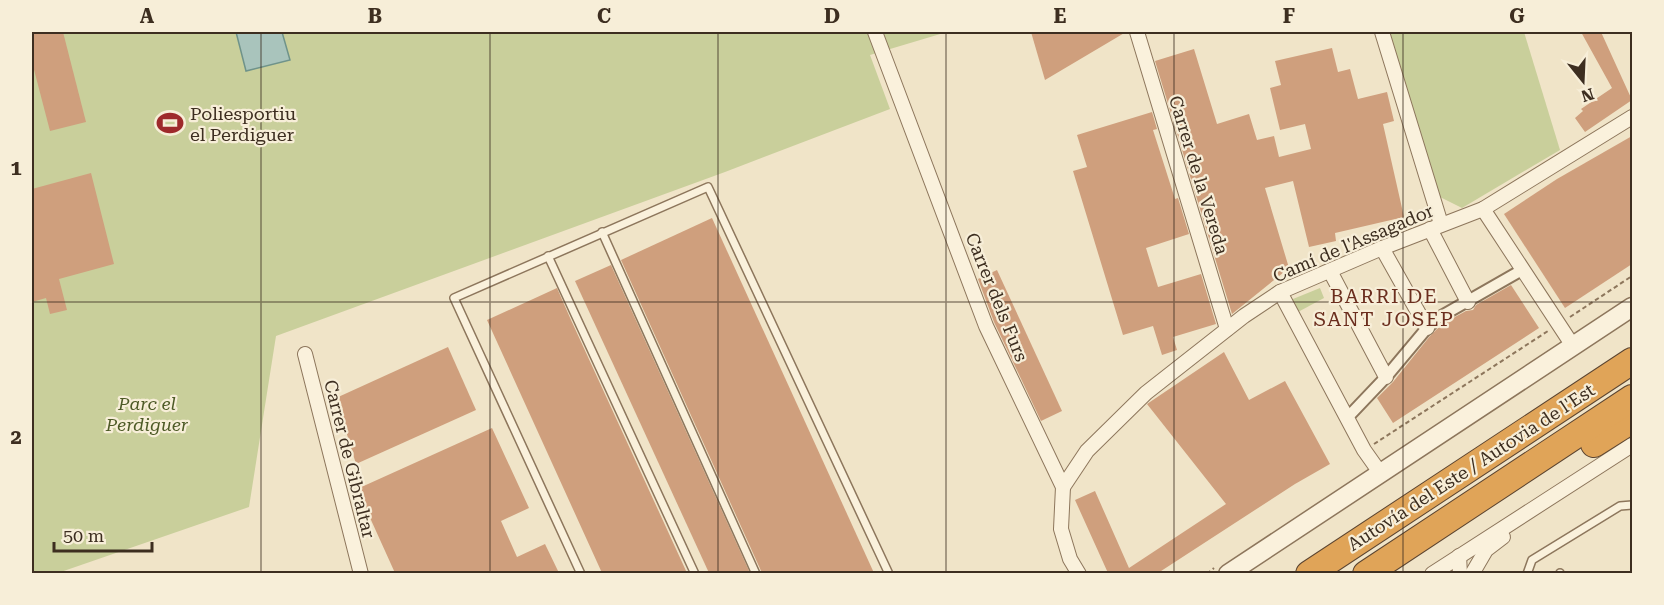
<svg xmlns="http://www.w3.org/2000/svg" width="1664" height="605" viewBox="0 0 1664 605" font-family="'Roboto Serif',serif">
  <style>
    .green { fill: #c9cf9b }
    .water { fill: #a9c4bc; stroke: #6f938a; stroke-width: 1.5 }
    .building { fill: #cf9f7d }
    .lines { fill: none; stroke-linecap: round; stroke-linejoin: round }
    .service-casing { stroke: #8d765c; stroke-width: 10 }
    .pedestrian-casing { stroke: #8d765c; stroke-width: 14 }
    .minor-casing { stroke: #8d765c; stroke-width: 16 }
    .tertiary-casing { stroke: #8d765c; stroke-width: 21 }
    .motorway-casing { stroke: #5b4430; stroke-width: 28 }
    .path { stroke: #8d765c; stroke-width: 2; stroke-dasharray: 4.5 3; stroke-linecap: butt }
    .service { stroke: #faf1dc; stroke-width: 7 }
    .pedestrian { stroke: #faf1dc; stroke-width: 10 }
    .minor { stroke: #faf1dc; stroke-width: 14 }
    .tertiary { stroke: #faf1dc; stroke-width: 18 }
    .motorway { stroke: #e0a458; stroke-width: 26 }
    .grid { fill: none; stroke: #3d2e20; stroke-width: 1.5; stroke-opacity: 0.55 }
    .labels { text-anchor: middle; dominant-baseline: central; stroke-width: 4.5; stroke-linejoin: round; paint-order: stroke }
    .poi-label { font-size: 18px; fill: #3d2e20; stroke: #f7eed8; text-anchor: start }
    .street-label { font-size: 18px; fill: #3d2e20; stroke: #f7eed8 }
    .park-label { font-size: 18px; font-style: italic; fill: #4d5a26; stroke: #f7eed8 }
    .neighbourhood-label { font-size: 20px; letter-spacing: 1.5px; fill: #6b2e1e; stroke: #f7eed8 }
    .neatline { fill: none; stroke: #3d2e20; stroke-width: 2 }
    .grid-label { font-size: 20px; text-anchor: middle; font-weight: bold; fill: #3d2e20 }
  </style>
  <rect width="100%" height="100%" fill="#f0e4c8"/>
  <g class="green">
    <path d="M32,32H947L870,55L890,109L725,172L276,336L249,507L55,574L32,573Z"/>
    <path d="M1386,32H1524L1560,150L1462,208L1436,195Z"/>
    <path d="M1320,288L1324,298L1298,312L1292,303L1293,299Z"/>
  </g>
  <path class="water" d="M236,32H282L290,60L246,71Z"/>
  <g class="building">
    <path d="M42,32H63L86,122L50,131L32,62V34Z"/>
    <path d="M1031,32H1126L1045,80Z"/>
    <path d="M1581,32H1601L1632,100L1585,132L1575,118L1583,111L1581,109L1612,88Z"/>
    <path d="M1332,48L1338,72L1350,69L1358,99L1387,92L1394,121L1383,124L1404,217L1335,233L1336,241L1309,247L1293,181L1265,188L1289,268L1232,314L1155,61L1194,49L1217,124L1249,114L1257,140L1274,136L1279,157L1311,149L1305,124L1280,130L1270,88L1281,85L1275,61Z"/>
    <path d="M1152,112L1157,129L1153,130L1175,199L1178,198L1189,234L1146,248L1158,287L1201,274L1216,324L1173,337L1177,350L1162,355L1153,326L1123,335L1073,171L1087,167L1077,135Z"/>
    <path d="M1632,136V264L1565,308L1504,214L1557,179Z"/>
    <path d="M91,173L114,264L59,279L67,310L50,314L46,298L32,302V189Z"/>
    <path d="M712,218L874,573H762L621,260Z"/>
    <path d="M611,265L750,573H709L575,281Z"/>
    <path d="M997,270L1062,411L1041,421L994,322L978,279Z"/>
    <path d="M1511,285L1539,328L1393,423L1377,398L1393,382L1430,336L1442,324L1466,311L1473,310L1476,305Z"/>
    <path d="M557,288L571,320L687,573H602L487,320Z"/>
    <path d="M448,347L476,410L356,464L336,398Z"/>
    <path d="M1224,352L1249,400L1285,381L1330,464L1295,484L1158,573H1108L1075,500L1095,491L1129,568L1226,504L1147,404Z"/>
    <path d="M492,428L529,508L501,521L517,557L545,544L559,573H395L357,489Z"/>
  </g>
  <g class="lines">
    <g class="service-casing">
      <g id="service">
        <path d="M602,232L756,574"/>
        <path d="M548,256L695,574"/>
        <path d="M581,574L454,298L708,187L889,574"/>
        <path d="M1527,574L1532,560L1620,506L1632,505"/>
        <path d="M1560,574V573"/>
      </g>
    </g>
    <g class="pedestrian-casing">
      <path id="pedestrian" d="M1347,418L1386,377L1427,328L1438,318L1522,270"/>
    </g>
    <g class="minor-casing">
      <g id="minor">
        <path d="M875,32L986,326L1063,487L1061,529L1070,559L1079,574"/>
        <path d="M1137,32L1227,329"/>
        <path d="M1382,32L1441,224"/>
        <path d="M1483,209L1573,346"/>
        <path d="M1430,229L1468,302"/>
        <path d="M1382,248L1427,328"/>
        <path d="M1330,271L1386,377"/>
        <path d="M1280,292L1364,450L1381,474"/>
        <path d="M305,354L361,574"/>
        <path d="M1063,487L1087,451L1146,393L1244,316L1280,292L1382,248L1483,209L1632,117"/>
        <path d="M1459,556L1460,574"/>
        <path d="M1432,574L1632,445"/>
        <path d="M1472,574L1486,550L1503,537"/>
      </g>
    </g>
    <g class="tertiary-casing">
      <path id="tertiary" d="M1228,574L1632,307"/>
    </g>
    <g class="motorway-casing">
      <g id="motorway">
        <path d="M1594,444L1632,420"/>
        <path d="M1309,574L1632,361"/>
        <path d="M1366,574L1632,398"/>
      </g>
    </g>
    <g class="path">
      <path d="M1570,317L1632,276"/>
      <path d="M1374,444L1548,331"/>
      <path d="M1207,574L1214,568"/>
    </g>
    <use href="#service" class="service"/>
    <use href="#pedestrian" class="pedestrian"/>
    <use href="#minor" class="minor"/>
    <use href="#tertiary" class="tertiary"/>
    <use href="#motorway" class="motorway"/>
  </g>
  <path class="grid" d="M261,32V574M490,32V574M718,32V574M946,32V574M1174,32V574M1403,32V574M32,302H1632"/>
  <defs>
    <g id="stadium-bare" transform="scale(2.07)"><path d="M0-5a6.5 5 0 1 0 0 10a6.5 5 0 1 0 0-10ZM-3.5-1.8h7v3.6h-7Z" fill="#9e2a2b" stroke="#f7eed8" stroke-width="2.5" paint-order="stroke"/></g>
  </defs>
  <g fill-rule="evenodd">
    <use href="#stadium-bare" x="170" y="123"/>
  </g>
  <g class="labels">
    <g class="poi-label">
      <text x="190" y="113">Poliesportiu<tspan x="190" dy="21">el Perdiguer</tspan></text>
    </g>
    <g class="street-label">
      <text transform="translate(1199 175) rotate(73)">Carrer de la Vereda</text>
      <text transform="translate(1353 243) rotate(-23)">Camí de l'Assagador</text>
      <text transform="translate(997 297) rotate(68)">Carrer dels Furs</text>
      <text transform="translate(350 459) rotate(76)">Carrer de Gibraltar</text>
      <text transform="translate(1471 467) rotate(-33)">Autovía del Este / Autovia de l'Est</text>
    </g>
    <g class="park-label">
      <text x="147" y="403">Parc el<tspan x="147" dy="21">Perdiguer</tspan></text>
    </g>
    <g class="neighbourhood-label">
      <text x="1384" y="296">BARRI DE<tspan x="1384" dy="23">SANT JOSEP</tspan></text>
    </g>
  </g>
  <rect width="1664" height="605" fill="none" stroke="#f7eed8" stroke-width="66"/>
  <g transform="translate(1583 81) rotate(162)" stroke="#f7eed8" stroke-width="4.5" paint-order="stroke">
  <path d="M0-4.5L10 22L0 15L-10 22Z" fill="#3d2e20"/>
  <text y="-9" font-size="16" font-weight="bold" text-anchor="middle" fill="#3d2e20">N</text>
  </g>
  <path d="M54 542v9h98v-9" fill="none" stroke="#3d2e20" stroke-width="3"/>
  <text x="63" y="542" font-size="18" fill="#3d2e20" stroke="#f7eed8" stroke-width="4.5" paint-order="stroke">50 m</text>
  <rect x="33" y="33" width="1598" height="539" class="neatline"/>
  <g class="grid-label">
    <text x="147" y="23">A</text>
    <text x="375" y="23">B</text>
    <text x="604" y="23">C</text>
    <text x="832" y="23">D</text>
    <text x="1060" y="23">E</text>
    <text x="1289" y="23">F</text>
    <text x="1517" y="23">G</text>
    <text x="16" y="175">1</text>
    <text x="16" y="444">2</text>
  </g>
</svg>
